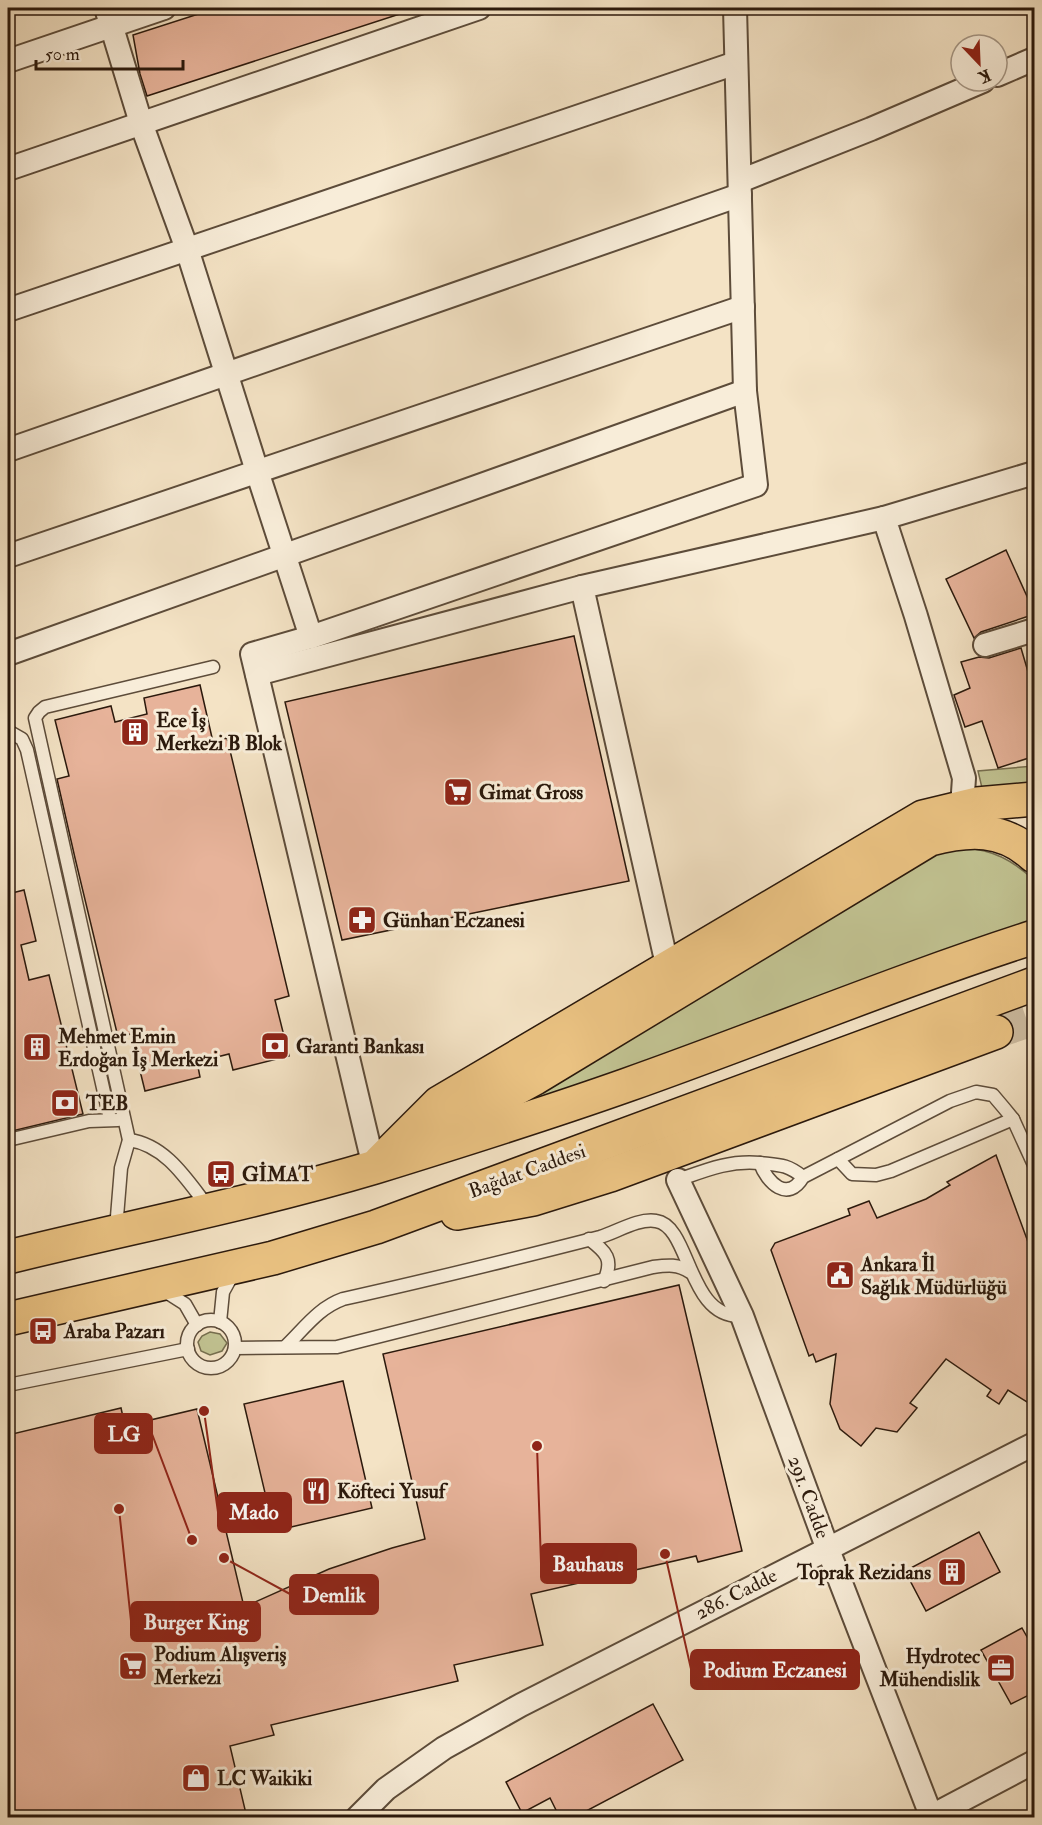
<svg xmlns="http://www.w3.org/2000/svg" width="1042" height="1825" viewBox="0 0 1042 1825" font-family="'IM FELL Double Pica',serif">
  <style>
    .green { fill: #c1c291; stroke: #766e4e; stroke-width: 1.5 }
    .building { fill: #e7b39a; stroke: #2b190c; stroke-width: 1.5 }
    .lines { fill: none; stroke-linecap: round; stroke-linejoin: round }
    .primary-tunnel { stroke: #ccbba0; stroke-width: 33; stroke-dasharray: 33 16; stroke-linecap: butt }
    .service-casing { stroke: #5d4c3a; stroke-width: 15 }
    .minor-casing { stroke: #5d4c3a; stroke-width: 26 }
    .primary-casing { stroke: #2b190c; stroke-width: 36 }
    .service { stroke: #f8edd9; stroke-width: 12 }
    .minor { stroke: #f8edd9; stroke-width: 22 }
    .primary { stroke: #eac282; stroke-width: 33 }
    .labels { text-anchor: middle; dominant-baseline: central; stroke-width: 6; stroke-linejoin: round; paint-order: stroke }
    .poi-label { font-size: 20px; font-weight: bold; fill: #2b190c; stroke: #f8edd9; text-anchor: start }
    .street-label { font-size: 20px; fill: #2b190c; stroke: #f8edd9 }
    .leader { fill: none; stroke: #8f2418; stroke-width: 2 }
    .callout-dot { fill: #8f2418; stroke: #f8edd9; stroke-width: 2 }
    .callout { fill: #8f2418; stroke: #8f2418; stroke-width: 2 }
    .callout-label { font-size: 21px; text-anchor: middle; font-weight: bold; fill: #fff }
  </style>
  <rect width="100%" height="100%" fill="#f4e3c5"/>
  <filter id="stains"><feTurbulence type="fractalNoise" baseFrequency=".00333" numOctaves="4"/><feColorMatrix values="0 0 0 0 .2 0 0 0 0 .09 0 0 0 0 .02 0 0 0 .5 -.17"/></filter>
  <radialGradient id="worn" r=".72"><stop offset=".6" stop-color="#630" stop-opacity="0"/><stop offset="1" stop-color="#630" stop-opacity=".3"/></radialGradient>
  <g class="green">
    <path d="M1034,766V782L982,788L978,771Z"/>
    <path d="M964,848C994,850 1012,860 1034,880V924L504,1111L936,852Z"/>
    <path d="M210,1332L220,1334L227,1343L222,1351L210,1355L201,1351L198,1342L202,1336Z"/>
  </g>
  <g class="building">
    <path d="M217,8H408L409,11L147,96L140,74L133,35Z"/>
    <path d="M1006,550L1035,614L981,632L974,638L946,579Z"/>
    <path d="M574,636L629,881L342,940L285,702Z"/>
    <path d="M1021,648L1031,682L1035,681V756L998,768L982,721L965,727L954,695L970,688L961,662L979,657L989,658Z"/>
    <path d="M200,685L213,742L227,738L289,996L275,1000L289,1056L233,1070L229,1054L197,1062L200,1077L145,1091L131,1034L118,1037L75,858L57,779L69,776L55,720L111,706L115,722L147,714L144,698Z"/>
    <path d="M24,890L36,941L21,945L29,980L49,975L83,1114L8,1132V894Z"/>
    <path d="M996,1155L1035,1261V1407L1008,1390L999,1404L987,1396L991,1390L946,1359L910,1403L917,1408L897,1432L876,1428L861,1446L840,1429L830,1404L836,1354L816,1362L813,1354L809,1356L771,1250L775,1243L850,1215L848,1209L869,1201L877,1218L926,1199L950,1185L947,1182Z"/>
    <path d="M679,1285L742,1551L698,1562L696,1556L531,1594L543,1645L454,1665L458,1681L271,1725L274,1735L230,1746L247,1818H8V1435L121,1408L125,1426L197,1409L244,1607L329,1569L392,1548L425,1539L383,1354Z"/>
    <path d="M343,1381L372,1508L274,1531L244,1404Z"/>
    <path d="M979,1532L1000,1572L926,1611L905,1571Z"/>
    <path d="M1022,1628L1035,1651V1692L1011,1704L981,1650Z"/>
    <path d="M653,1704L683,1760L573,1818H560L550,1798L522,1813L506,1782Z"/>
  </g>
  <g class="lines">
    <path class="primary-tunnel" d="M996,1032L1034,1019"/>
    <g class="service-casing">
      <g id="service">
        <path d="M8,731L22,739L27,750L110,1119"/>
        <path d="M8,1140L89,1121L118,1120"/>
        <path d="M129,1140C166,1145 187,1180 208,1207"/>
        <path d="M838,1159L852,1174L876,1175L891,1171L1013,1119"/>
        <path d="M760,1163C767,1183 788,1203 803,1177L950,1101L976,1092L993,1095L1004,1108L1013,1119L1034,1165"/>
        <path d="M678,1180C706,1170 730,1160 760,1163C779,1165 787,1164 803,1177"/>
        <path d="M116,1229L121,1168L129,1140L35,718L39,712L45,707L213,667"/>
        <path d="M589,1239C606,1252 614,1259 604,1281"/>
        <path d="M163,1290L185,1304L197,1325"/>
        <circle cx="211" cy="1344" r="24"/>
        <path d="M220,1322L223,1292L234,1272"/>
        <path d="M285,1347C304,1329 318,1308 343,1299C429,1280 514,1259 600,1237C617,1232 638,1218 656,1221C691,1226 687,1319 742,1316"/>
        <path d="M235,1348L337,1347L653,1267C668,1265 678,1264 690,1272"/>
        <path d="M8,1385L188,1349"/>
      </g>
    </g>
    <g class="minor-casing">
      <g id="minor">
        <path d="M106,8L141,123L187,249L257,471L311,637L252,654L374,1167"/>
        <path d="M8,61L164,8"/>
        <path d="M997,75L1034,59"/>
        <path d="M8,169L479,8"/>
        <path d="M740,181L871,129L983,81"/>
        <path d="M8,310L736,63"/>
        <path d="M8,450L740,195"/>
        <path d="M8,556L743,307"/>
        <path d="M311,637L756,485L745,391L735,8"/>
        <path d="M985,645L1034,630"/>
        <path d="M8,654L745,391"/>
        <path d="M257,674L582,587"/>
        <path d="M962,807L964,778L916,616L884,518L1034,473"/>
        <path d="M668,969L582,587L884,518"/>
        <path d="M678,1180L742,1316L827,1547L932,1818"/>
        <path d="M357,1818L386,1789L444,1748L521,1705L1034,1444"/>
        <path d="M928,1818L1034,1762"/>
      </g>
    </g>
    <g class="primary-casing">
      <g id="primary">
        <path d="M440,1130L535,1078L930,839C969,829 1003,827 1034,856"/>
        <path d="M380,1162L439,1103L923,817L977,804L1034,799"/>
        <path d="M457,1213L533,1199L610,1175L996,1032"/>
        <path d="M8,1257C130,1227 254,1203 375,1167C459,1141 545,1114 627,1085C763,1037 897,981 1034,937"/>
        <path d="M8,1319L273,1258L376,1227L1034,984"/>
      </g>
    </g>
    <use href="#service" class="service"/>
    <use href="#minor" class="minor"/>
    <use href="#primary" class="primary"/>
  </g>
  <defs>
    <g id="building-square" transform="scale(1.5)"><rect x="-9" y="-9" width="18" height="18" rx="4" fill="#8f2418" stroke="#f8edd9"/><path d="M-4-6H4V6H1V3H-1V6H-4ZM-2.5-4.3h1.7v1.8h-1.7ZM.8-4.3h1.7v1.8H.8ZM-2.5-1h1.7V.8h-1.7ZM.8-1h1.7V.8H.8Z" fill="#fff"/></g>
    <g id="supermarket-square" transform="scale(1.5)"><rect x="-9" y="-9" width="18" height="18" rx="4" fill="#8f2418" stroke="#f8edd9"/><path d="M-6-5.5h2.5l.6 2H6L4.5 2H-2.5L-4.4-4H-6ZM-1.5 3.2a1.3 1.3 0 1 0 .1 0ZM3 3.2a1.3 1.3 0 1 0 .1 0Z" fill="#fff"/></g>
    <g id="pharmacy-square" transform="scale(1.5)"><rect x="-9" y="-9" width="18" height="18" rx="4" fill="#8f2418" stroke="#f8edd9"/><path d="M-2-6h4v4h4v4h-4v4h-4v-4h-4v-4h4Z" fill="#fff"/></g>
    <g id="bank-square" transform="scale(1.5)"><rect x="-9" y="-9" width="18" height="18" rx="4" fill="#8f2418" stroke="#f8edd9"/><path d="M-6-4H6V4H-6ZM0-2.3a2.3 2.3 0 1 0 0 4.6a2.3 2.3 0 1 0 0-4.6Z" fill="#fff"/></g>
    <g id="bus-square" transform="scale(1.5)"><rect x="-9" y="-9" width="18" height="18" rx="4" fill="#8f2418" stroke="#f8edd9"/><path d="M-5-6H5V4H4V6H2V4H-2V6H-4V4H-5ZM-3.5-4V0h7V-4ZM-3.5 1.2v1.5H-2V1.2ZM2 1.2v1.5H3.5V1.2Z" fill="#fff"/></g>
    <g id="civic-square" transform="scale(1.5)"><rect x="-9" y="-9" width="18" height="18" rx="4" fill="#8f2418" stroke="#f8edd9"/><path d="M-.6-6.5H3V-4.5H.6V-3L4-1V1h2V6H-6V1h2V-1L-.6-3ZM-1.2 2.5V6h2.4V2.5Z" fill="#fff"/></g>
    <g id="restaurant-square" transform="scale(1.5)"><rect x="-9" y="-9" width="18" height="18" rx="4" fill="#8f2418" stroke="#f8edd9"/><path d="M-5-6h1v4h1v-4h1v4h1v-4h1v5L-1.5 .5V6h-2V.5L-5-1ZM5-6V6H3V1.5H1.5Q1.5-4 5-6Z" fill="#fff"/></g>
    <g id="office-square" transform="scale(1.5)"><rect x="-9" y="-9" width="18" height="18" rx="4" fill="#8f2418" stroke="#f8edd9"/><path d="M-6-3h4V-5.5h4V-3h4V5H-6ZM-1-4.5V-3h2v-1.5ZM-6 0V1H6V0Z" fill="#fff"/></g>
    <g id="shop-square" transform="scale(1.5)"><rect x="-9" y="-9" width="18" height="18" rx="4" fill="#8f2418" stroke="#f8edd9"/><path d="M-5-2.5h2.3a2.7 3.5 0 0 1 5.4 0H5L5.5 6h-11ZM-1.5-2.5h3a1.5 2.3 0 0 0-3 0Z" fill="#fff"/></g>
  </defs>
  <g fill-rule="evenodd">
    <use href="#building-square" x="135" y="732"/>
    <use href="#supermarket-square" x="458" y="792"/>
    <use href="#pharmacy-square" x="362" y="920"/>
    <use href="#bank-square" x="275" y="1046"/>
    <use href="#building-square" x="37" y="1047"/>
    <use href="#bank-square" x="65" y="1103"/>
    <use href="#bus-square" x="221" y="1174"/>
    <use href="#civic-square" x="840" y="1275"/>
    <use href="#bus-square" x="43" y="1331"/>
    <use href="#restaurant-square" x="316" y="1491"/>
    <use href="#building-square" x="952" y="1572"/>
    <use href="#supermarket-square" x="133" y="1666"/>
    <use href="#office-square" x="1001" y="1668"/>
    <use href="#shop-square" x="196" y="1778"/>
  </g>
  <g class="labels">
    <g class="poi-label">
      <text x="156" y="720">Ece İş<tspan x="156" dy="23">Merkezi B Blok</tspan></text>
      <text x="479" y="792">Gimat Gross</text>
      <text x="383" y="920">Günhan Eczanesi</text>
      <text x="58" y="1036">Mehmet Emin<tspan x="58" dy="23">Erdoğan İş Merkezi</tspan></text>
      <text x="296" y="1046">Garanti Bankası</text>
      <text x="86" y="1103">TEB</text>
      <text x="242" y="1174">GİMAT</text>
      <text x="861" y="1264">Ankara İl<tspan x="861" dy="23">Sağlık Müdürlüğü</tspan></text>
      <text x="64" y="1331">Araba Pazarı</text>
      <text x="337" y="1491">Köfteci Yusuf</text>
      <text x="931" y="1572" text-anchor="end">Toprak Rezidans</text>
      <text x="154" y="1654">Podium Alışveriş<tspan x="154" dy="23">Merkezi</tspan></text>
      <text x="980" y="1656" text-anchor="end">Hydrotec<tspan x="980" dy="23">Mühendislik</tspan></text>
      <text x="217" y="1778">LC Waikiki</text>
    </g>
    <g class="street-label">
      <text transform="translate(527 1171) rotate(-20)">Bağdat Caddesi</text>
      <text transform="translate(809 1497) rotate(70)">291. Cadde</text>
      <text transform="translate(736 1594) rotate(-27)">286. Cadde</text>
    </g>
  </g>
  <path class="leader" d="M192 1540L152 1434M204 1411L218 1512M537 1446L541 1563M224 1558L290 1594M119 1509L131 1621M665 1554L691 1669"/>
  <g class="callout-dot">
    <circle cx="192" cy="1540" r="6"/>
    <circle cx="204" cy="1411" r="6"/>
    <circle cx="537" cy="1446" r="6"/>
    <circle cx="224" cy="1558" r="6"/>
    <circle cx="119" cy="1509" r="6"/>
    <circle cx="665" cy="1554" r="6"/>
  </g>
  <g class="callout">
    <rect x="95" y="1414" width="57" height="39" rx="6"/>
    <rect x="218" y="1493" width="73" height="39" rx="6"/>
    <rect x="541" y="1544" width="95" height="39" rx="6"/>
    <rect x="290" y="1575" width="88" height="39" rx="6"/>
    <rect x="131" y="1602" width="129" height="39" rx="6"/>
    <rect x="691" y="1650" width="168" height="39" rx="6"/>
  </g>
  <g class="callout-label">
    <text x="124" y="1441">LG</text>
    <text x="254" y="1519">Mado</text>
    <text x="588" y="1571">Bauhaus</text>
    <text x="334" y="1602">Demlik</text>
    <text x="196" y="1629">Burger King</text>
    <text x="775" y="1677">Podium Eczanesi</text>
  </g>
  <rect width="1042" height="1825" fill="none" stroke="#f4e3c5" stroke-width="30"/>
  <rect x="9" y="9" width="1024" height="1807" fill="none" stroke="#2b190c" stroke-width="3"/>
  <rect x="15" y="15" width="1012" height="1795" fill="none" stroke="#2b190c" stroke-width="1.5"/>
  <g transform="translate(979 63) rotate(157)"><circle r="28" fill="#f8edd9" stroke="#a69887" stroke-width="1.5"/>
  <path d="M0-4.5L10 22L0 15L-10 22Z" fill="#8f2418"/>
  <text y="-9" font-size="16" font-weight="bold" text-anchor="middle" fill="#2b190c">K</text>
  </g>
  <path d="M36 60v9h147v-9" fill="none" stroke="#2b190c" stroke-width="3"/>
  <text x="45" y="60" font-size="18" fill="#2b190c" stroke="#f8edd9" stroke-width="4.5" paint-order="stroke">50 m</text>
  <rect width="100%" height="100%" filter="url(#stains)"/>
  <rect width="100%" height="100%" fill="url(#worn)"/>
</svg>
